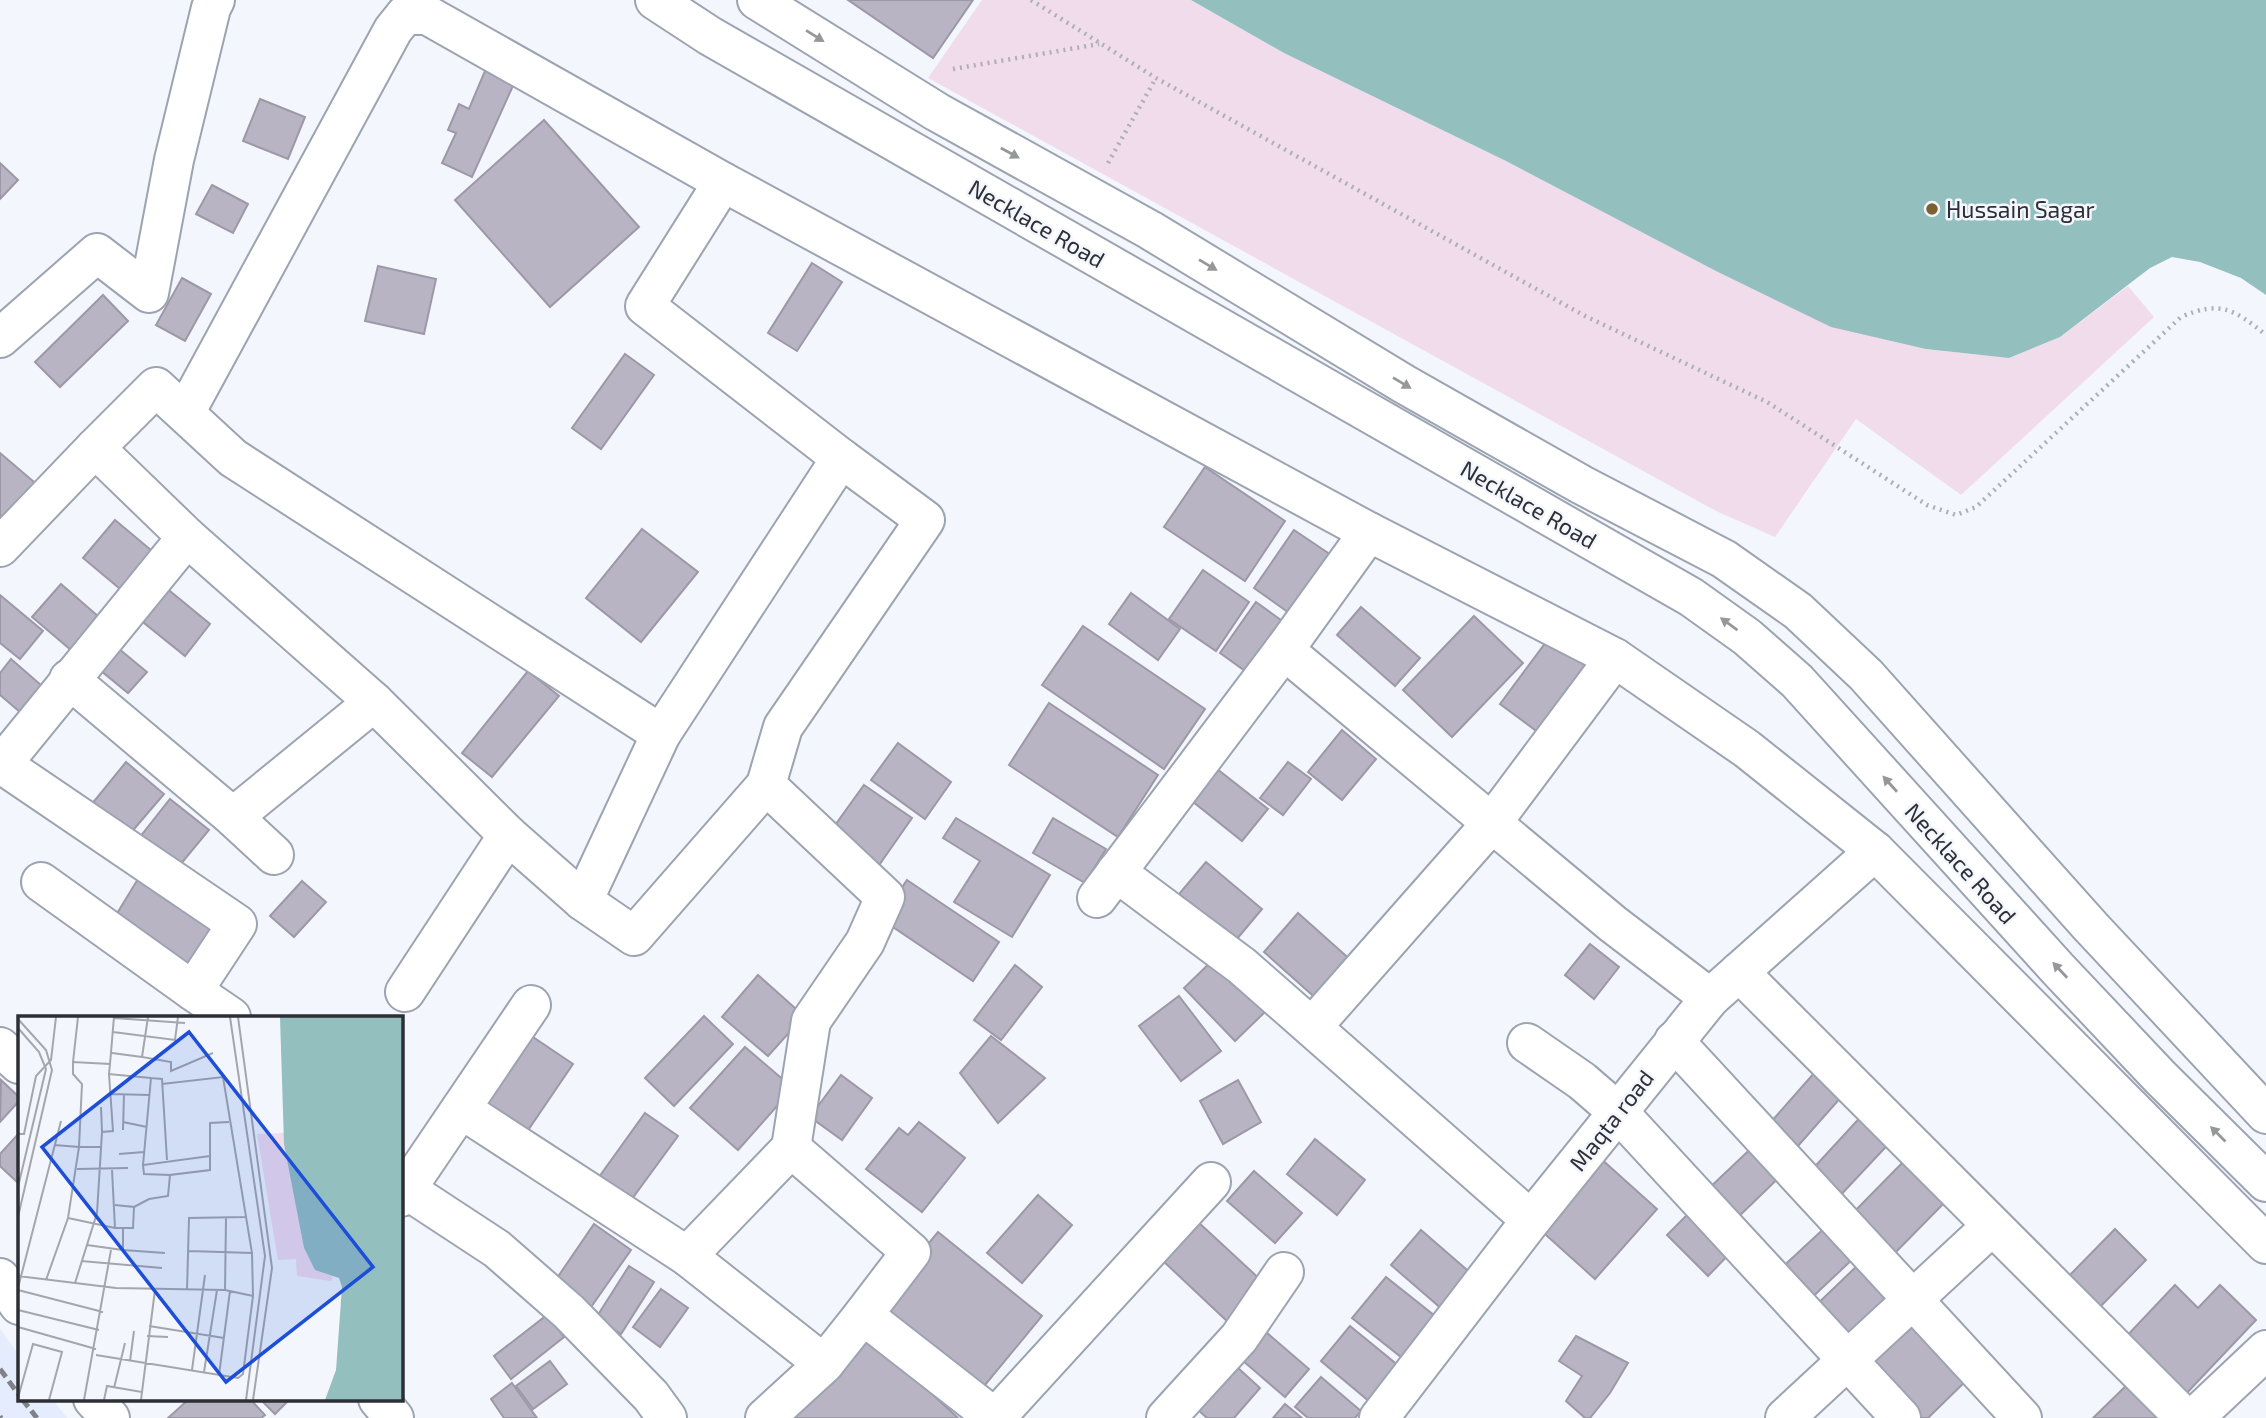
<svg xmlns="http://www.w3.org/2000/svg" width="2266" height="1418" viewBox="0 0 2266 1418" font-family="'Exo 2',sans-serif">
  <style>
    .built { fill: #e4ecfe }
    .green { fill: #f1dceb }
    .water { fill: #93bfbf }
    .building { fill: #b9b4c3; stroke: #9d98a7; stroke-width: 2 }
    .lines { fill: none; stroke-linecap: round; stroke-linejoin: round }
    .street-casing { stroke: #9ca3b1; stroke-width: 42 }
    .secondary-casing { stroke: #9ca3b1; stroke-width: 42 }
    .path { stroke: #adafb5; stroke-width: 4.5; stroke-dasharray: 2 5; stroke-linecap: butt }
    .street { stroke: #fff; stroke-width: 38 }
    .secondary { stroke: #fff; stroke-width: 38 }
    .rail { stroke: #808288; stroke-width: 5; stroke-dasharray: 10 5; stroke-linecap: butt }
    .oneway { fill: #96979a }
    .poi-dot { fill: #7c6233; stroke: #f3f6fc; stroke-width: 2.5 }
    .labels { text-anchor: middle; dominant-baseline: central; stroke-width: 5; stroke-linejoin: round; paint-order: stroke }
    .poi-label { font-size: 23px; fill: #2d2f35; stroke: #f3f6fc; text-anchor: start }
    .street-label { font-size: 23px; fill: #2d2f35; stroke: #f3f6fc }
    .inset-road { fill: none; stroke: #a4a6ac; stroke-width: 2 }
    .view { fill: #1d4ed8; fill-opacity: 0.15; stroke: #1d4ed8; stroke-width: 3.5 }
    .inset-edge { fill: none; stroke: #2d2f35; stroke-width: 3.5 }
  </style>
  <rect width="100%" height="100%" fill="#f3f6fc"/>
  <path class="built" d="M0,1329L19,1355V1399H52L67,1418H0Z"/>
  <path class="green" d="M982,0H1191L1284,53L1506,161L1714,270L1926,349L2009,358L2060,337L2128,286L2154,317L1961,495L1856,419L1775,537L1716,511L928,78Z"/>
  <path class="water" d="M1191,0H2266V295L2241,278L2200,262L2172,257L2150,268L2060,337L2009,358L1926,349L1831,327L1714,270L1506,161L1284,53Z"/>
  <g class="building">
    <path d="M848,0H973L933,58Z"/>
    <path d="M487,66L516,79L472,177L442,163L456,133L448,130L459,104L469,109Z"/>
    <path d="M260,99L305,117L288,159L243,141Z"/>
    <path d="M544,120L639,227L550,307L455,200Z"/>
    <path d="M0,163L18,180L0,199Z"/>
    <path d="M212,185L248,204L233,233L196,214Z"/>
    <path d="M812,263L842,282L797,351L768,333Z"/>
    <path d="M378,266L436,279L424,334L365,321Z"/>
    <path d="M182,278L211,294L185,341L156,325Z"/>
    <path d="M103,295L128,321L60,387L35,362Z"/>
    <path d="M625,354L654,375L601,449L572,428Z"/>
    <path d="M0,453L40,487L0,534Z"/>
    <path d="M1205,467L1285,521L1245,581L1164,527Z"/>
    <path d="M115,520L157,555L125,593L83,558Z"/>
    <path d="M642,529L698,572L641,642L586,598Z"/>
    <path d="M1294,530L1340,561L1299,620L1254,588Z"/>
    <path d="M1203,570L1249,602L1216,651L1169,619Z"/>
    <path d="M159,582L210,624L185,656L133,614Z"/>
    <path d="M61,584L106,623L78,656L32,617Z"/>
    <path d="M1131,593L1180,629L1158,660L1109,624Z"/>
    <path d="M0,595L43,631L20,659L0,643Z"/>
    <path d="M1256,602L1292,628L1255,678L1220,653Z"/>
    <path d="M1361,607L1420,658L1395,686L1337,635Z"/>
    <path d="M1474,616L1523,663L1452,737L1403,690Z"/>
    <path d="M1083,626L1205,709L1164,769L1042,685Z"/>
    <path d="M1552,634L1591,664L1539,733L1500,704Z"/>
    <path d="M107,639L147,672L128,693L89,661Z"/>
    <path d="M11,659L49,692L27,718L0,695V673Z"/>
    <path d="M528,671L559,696L492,777L462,753Z"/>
    <path d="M1049,703L1158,775L1118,837L1009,765Z"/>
    <path d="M1342,730L1376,759L1342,800L1308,772Z"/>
    <path d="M898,743L951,782L925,819L871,780Z"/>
    <path d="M126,762L164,794L123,842L86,811Z"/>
    <path d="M1288,762L1311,779L1283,815L1260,798Z"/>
    <path d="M1212,765L1268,809L1242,841L1187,797Z"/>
    <path d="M864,785L912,818L877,868L828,835Z"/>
    <path d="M170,799L209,830L170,877L132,847Z"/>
    <path d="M956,818L1050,875L1012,937L954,902L980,861L943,838Z"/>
    <path d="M1053,818L1106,849L1085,883L1033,853Z"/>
    <path d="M1206,862L1262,909L1236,940L1179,894Z"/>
    <path d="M141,874L217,919L186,970L110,925Z"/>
    <path d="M907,880L999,942L973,981L881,919Z"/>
    <path d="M302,881L326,902L294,937L270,916Z"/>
    <path d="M1298,913L1353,962L1319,1001L1264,952Z"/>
    <path d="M1590,944L1619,967L1594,999L1565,975Z"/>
    <path d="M1216,957L1267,1010L1235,1041L1184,988Z"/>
    <path d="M1015,965L1042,987L1001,1040L974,1020Z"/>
    <path d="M758,975L804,1016L768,1056L722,1017Z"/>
    <path d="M1179,996L1221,1051L1181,1081L1139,1026Z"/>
    <path d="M704,1016L733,1044L674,1106L645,1078Z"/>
    <path d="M530,1035L573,1064L522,1139L479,1110Z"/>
    <path d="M991,1036L1045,1078L998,1123L960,1073Z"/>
    <path d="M745,1047L793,1088L738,1150L690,1108Z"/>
    <path d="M1823,1063L1850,1087L1797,1147L1770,1123Z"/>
    <path d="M841,1075L872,1098L842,1140L810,1117Z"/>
    <path d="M1,1080L19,1097V1101L0,1122Z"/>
    <path d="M1238,1080L1261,1122L1223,1144L1200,1101Z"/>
    <path d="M1867,1110L1896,1136L1836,1200L1808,1174Z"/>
    <path d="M645,1113L678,1136L626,1207L594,1184Z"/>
    <path d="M919,1122L965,1158L922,1212L866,1169L899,1128L908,1135Z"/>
    <path d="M19,1133V1184L0,1166V1154Z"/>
    <path d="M1315,1139L1365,1180L1337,1215L1287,1174Z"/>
    <path d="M1760,1140L1788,1169L1734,1221L1706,1191Z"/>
    <path d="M1911,1154L1952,1195L1887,1261L1846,1220Z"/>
    <path d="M1599,1157L1657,1209L1595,1279L1537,1227Z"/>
    <path d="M1254,1171L1302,1213L1275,1243L1227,1201Z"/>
    <path d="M1038,1195L1072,1225L1022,1283L987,1253Z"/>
    <path d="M1698,1204L1738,1245L1708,1276L1667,1235Z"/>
    <path d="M1197,1221L1264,1283L1228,1322L1161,1259Z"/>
    <path d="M594,1224L631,1250L591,1307L555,1281Z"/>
    <path d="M1829,1224L1857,1255L1805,1304L1776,1273Z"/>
    <path d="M2115,1229L2146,1260L2094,1313L2063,1282Z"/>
    <path d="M1421,1230L1481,1282L1450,1316L1391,1265Z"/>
    <path d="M938,1232L1042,1316L980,1391L876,1308Z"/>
    <path d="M1859,1264L1895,1302L1847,1348L1811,1310Z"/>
    <path d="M629,1266L654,1282L621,1334L596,1318Z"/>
    <path d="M1386,1277L1440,1320L1406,1361L1352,1318Z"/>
    <path d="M2175,1285L2198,1308L2220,1285L2256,1320L2183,1397L2123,1340Z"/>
    <path d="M661,1289L688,1308L660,1347L633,1327Z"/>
    <path d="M547,1315L564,1337L511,1379L494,1356Z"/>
    <path d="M1918,1315L1974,1373L1928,1418H1908L1861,1371Z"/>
    <path d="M1259,1326L1309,1369L1285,1397L1235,1354Z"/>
    <path d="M1350,1326L1405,1371L1376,1407L1321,1361Z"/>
    <path d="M868,1335L958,1418H792Z"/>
    <path d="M1576,1336L1628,1363L1610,1393L1590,1418H1585L1566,1401L1582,1376L1559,1361Z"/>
    <path d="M550,1361L567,1384L533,1409L516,1386Z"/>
    <path d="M1237,1367L1260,1388L1234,1418H1207L1198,1410Z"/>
    <path d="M1321,1377L1361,1411L1355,1418H1308L1295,1407Z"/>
    <path d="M2131,1381L2166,1418H2093Z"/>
    <path d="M512,1383L537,1418H504L491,1399Z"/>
    <path d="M189,1399H250L265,1415L261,1418H168Z"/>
    <path d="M260,1399H290L275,1414Z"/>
    <path d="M1285,1404L1302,1418H1273Z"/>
  </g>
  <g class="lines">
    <g class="street-casing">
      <g id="street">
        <path d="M723,182L645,306L841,458L925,520L783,727L766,785L885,897L865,942L811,1021L791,1148"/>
        <path d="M0,338L97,253L149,293L174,160L211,8L215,0"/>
        <path d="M185,413L393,30L405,15H427L723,182L1369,532L1615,658L1747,749L1875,851L2266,1244"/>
        <path d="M0,547L95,448"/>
        <path d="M1284,650L1613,924L1710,998"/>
        <path d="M69,679L233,817L274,855"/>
        <path d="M0,763L237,924L193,991L231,1017"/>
        <path d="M2,764L187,537"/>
        <path d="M766,785L634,936L583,901L661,734L841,458"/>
        <path d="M233,817L374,702"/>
        <path d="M1116,872L1242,966L1531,1220"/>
        <path d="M41,882L193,991"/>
        <path d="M1097,898L1284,650L1369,532"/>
        <path d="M583,901L508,835L374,702L187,537L95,448L156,387L233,458L661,734"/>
        <path d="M1739,972L2185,1418"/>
        <path d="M405,992L508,835"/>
        <path d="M1312,1027L1491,824L1615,658"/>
        <path d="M1674,1041L2022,1418"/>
        <path d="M1527,1043L1582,1081L1619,1113L1901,1418"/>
        <path d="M0,1047L19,1064"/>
        <path d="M461,1109L687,1256L824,1364L863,1315L995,1418"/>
        <path d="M401,1186L497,1249L569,1312L651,1396L667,1418"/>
        <path d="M401,1197L531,1005"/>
        <path d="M687,1256L791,1148L911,1252L863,1315"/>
        <path d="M0,1278L19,1305"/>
        <path d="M93,1399L110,1418"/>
        <path d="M378,1399L394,1418"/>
        <path d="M996,1417L1211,1182"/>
        <path d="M765,1418L824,1364"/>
        <path d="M1166,1418L1239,1338L1284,1272"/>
        <path d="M1379,1418L1531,1220L1710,998L1875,851"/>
        <path d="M1785,1418L1992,1226"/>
        <path d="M2194,1418L2266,1350"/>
      </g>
    </g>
    <g class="secondary-casing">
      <g id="secondary">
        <path d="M655,0L710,36L1691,597L1747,637L1797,681L2058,969L2160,1077L2266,1182"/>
        <path d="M757,0L937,112L1150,230L1404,384L1582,485L1724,559L1798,611L1866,675L2091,927L2266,1114"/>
      </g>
    </g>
    <g class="path">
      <path d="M1031,0L1156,78L1585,316L1767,402L1927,505L1956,515L1976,507L2181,317C2220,300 2234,309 2266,335"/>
      <path d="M953,69L1099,44"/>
      <path d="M1108,163L1156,78"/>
    </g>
    <use href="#street" class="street"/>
    <use href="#secondary" class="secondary"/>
    <g class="rail">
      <path d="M0,1369L19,1395"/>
      <path d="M22,1399L37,1418"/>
      <path d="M0,1416L1,1418"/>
    </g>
  </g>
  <defs><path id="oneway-solid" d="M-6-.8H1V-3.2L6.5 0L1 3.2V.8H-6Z" transform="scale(1.75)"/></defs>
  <g class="oneway">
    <use href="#oneway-solid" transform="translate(815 36) rotate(32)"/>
    <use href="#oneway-solid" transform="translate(1010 153) rotate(29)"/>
    <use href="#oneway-solid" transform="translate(1208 265) rotate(31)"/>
    <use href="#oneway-solid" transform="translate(1402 383) rotate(31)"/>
    <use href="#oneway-solid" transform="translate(1729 624) rotate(-144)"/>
    <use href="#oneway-solid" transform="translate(1890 784) rotate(-132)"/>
    <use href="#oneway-solid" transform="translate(2060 970) rotate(-133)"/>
    <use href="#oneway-solid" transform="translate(2218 1134) rotate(-135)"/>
  </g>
  <circle class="poi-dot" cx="1932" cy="209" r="7"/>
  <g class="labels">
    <g class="poi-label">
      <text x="1946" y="209">Hussain Sagar</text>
    </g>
    <g class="street-label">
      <text transform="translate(1037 223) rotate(30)">Necklace Road</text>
      <text transform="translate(1529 504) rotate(30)">Necklace Road</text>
      <text transform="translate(1961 863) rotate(48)">Necklace Road</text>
      <text transform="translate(1611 1120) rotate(-52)">Maqta road</text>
    </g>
  </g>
  <g transform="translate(18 1016)">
    <rect width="385" height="385" fill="#f3f6fc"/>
    <path d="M266,117L286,233L297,253L315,260L313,265L279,260L278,243L260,244L239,118Z" fill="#f1dceb"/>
    <path d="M262,1H385V384H307L318,354L324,271L321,262L297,254L286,232L266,128Z" fill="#93bfbf"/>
    <path class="inset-road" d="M130,1L124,41L153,46V55L195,37M212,1L247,240L228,384M220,1L254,252L235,384M96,2L167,7M0,3L28,34L34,54L0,201M0,12L21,36L28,53L0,171M95,16L157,24L160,1M94,37L124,41M55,46L60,1M92,48L96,1M92,78L131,79M83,91L84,116M105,106L129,111M105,114L106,78M0,118H6L18,60L33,44L38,1M84,131H61L64,68L55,58V46L92,48L91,58M101,138L126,136M125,149L133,62L144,63L149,144M59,153L110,152M152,159L126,158L125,149L192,140M97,189L116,191L115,212H105M116,191L131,183L150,180L152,159L192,154V107L211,106M50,202L97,212M170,202L227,201M69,229L105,234V212H97L94,154M105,234L147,237M171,235L234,237M63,245L144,252M0,260L98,272L207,274L235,280M28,264L50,202L61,131L36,129M57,267L79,197L84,116L95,115L91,58L133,62M0,272L43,105M0,274L85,296M169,274L171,202M207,274L208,202M0,294L81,314M131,310L206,322M0,311L78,333M129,320L150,321M78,339L220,362L225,358L235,280L234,237L205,61L144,68M112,345L116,315M174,354L187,259M186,356L199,274M201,359L212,275M96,372L107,327M124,376L137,274M0,382L15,328L44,336L31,384M66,384L93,234M86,384L89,370L124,376L123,384"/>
    <path class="view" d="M171,16L355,251L208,366L24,131Z"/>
    <rect width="385" height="385" class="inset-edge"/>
  </g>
</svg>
